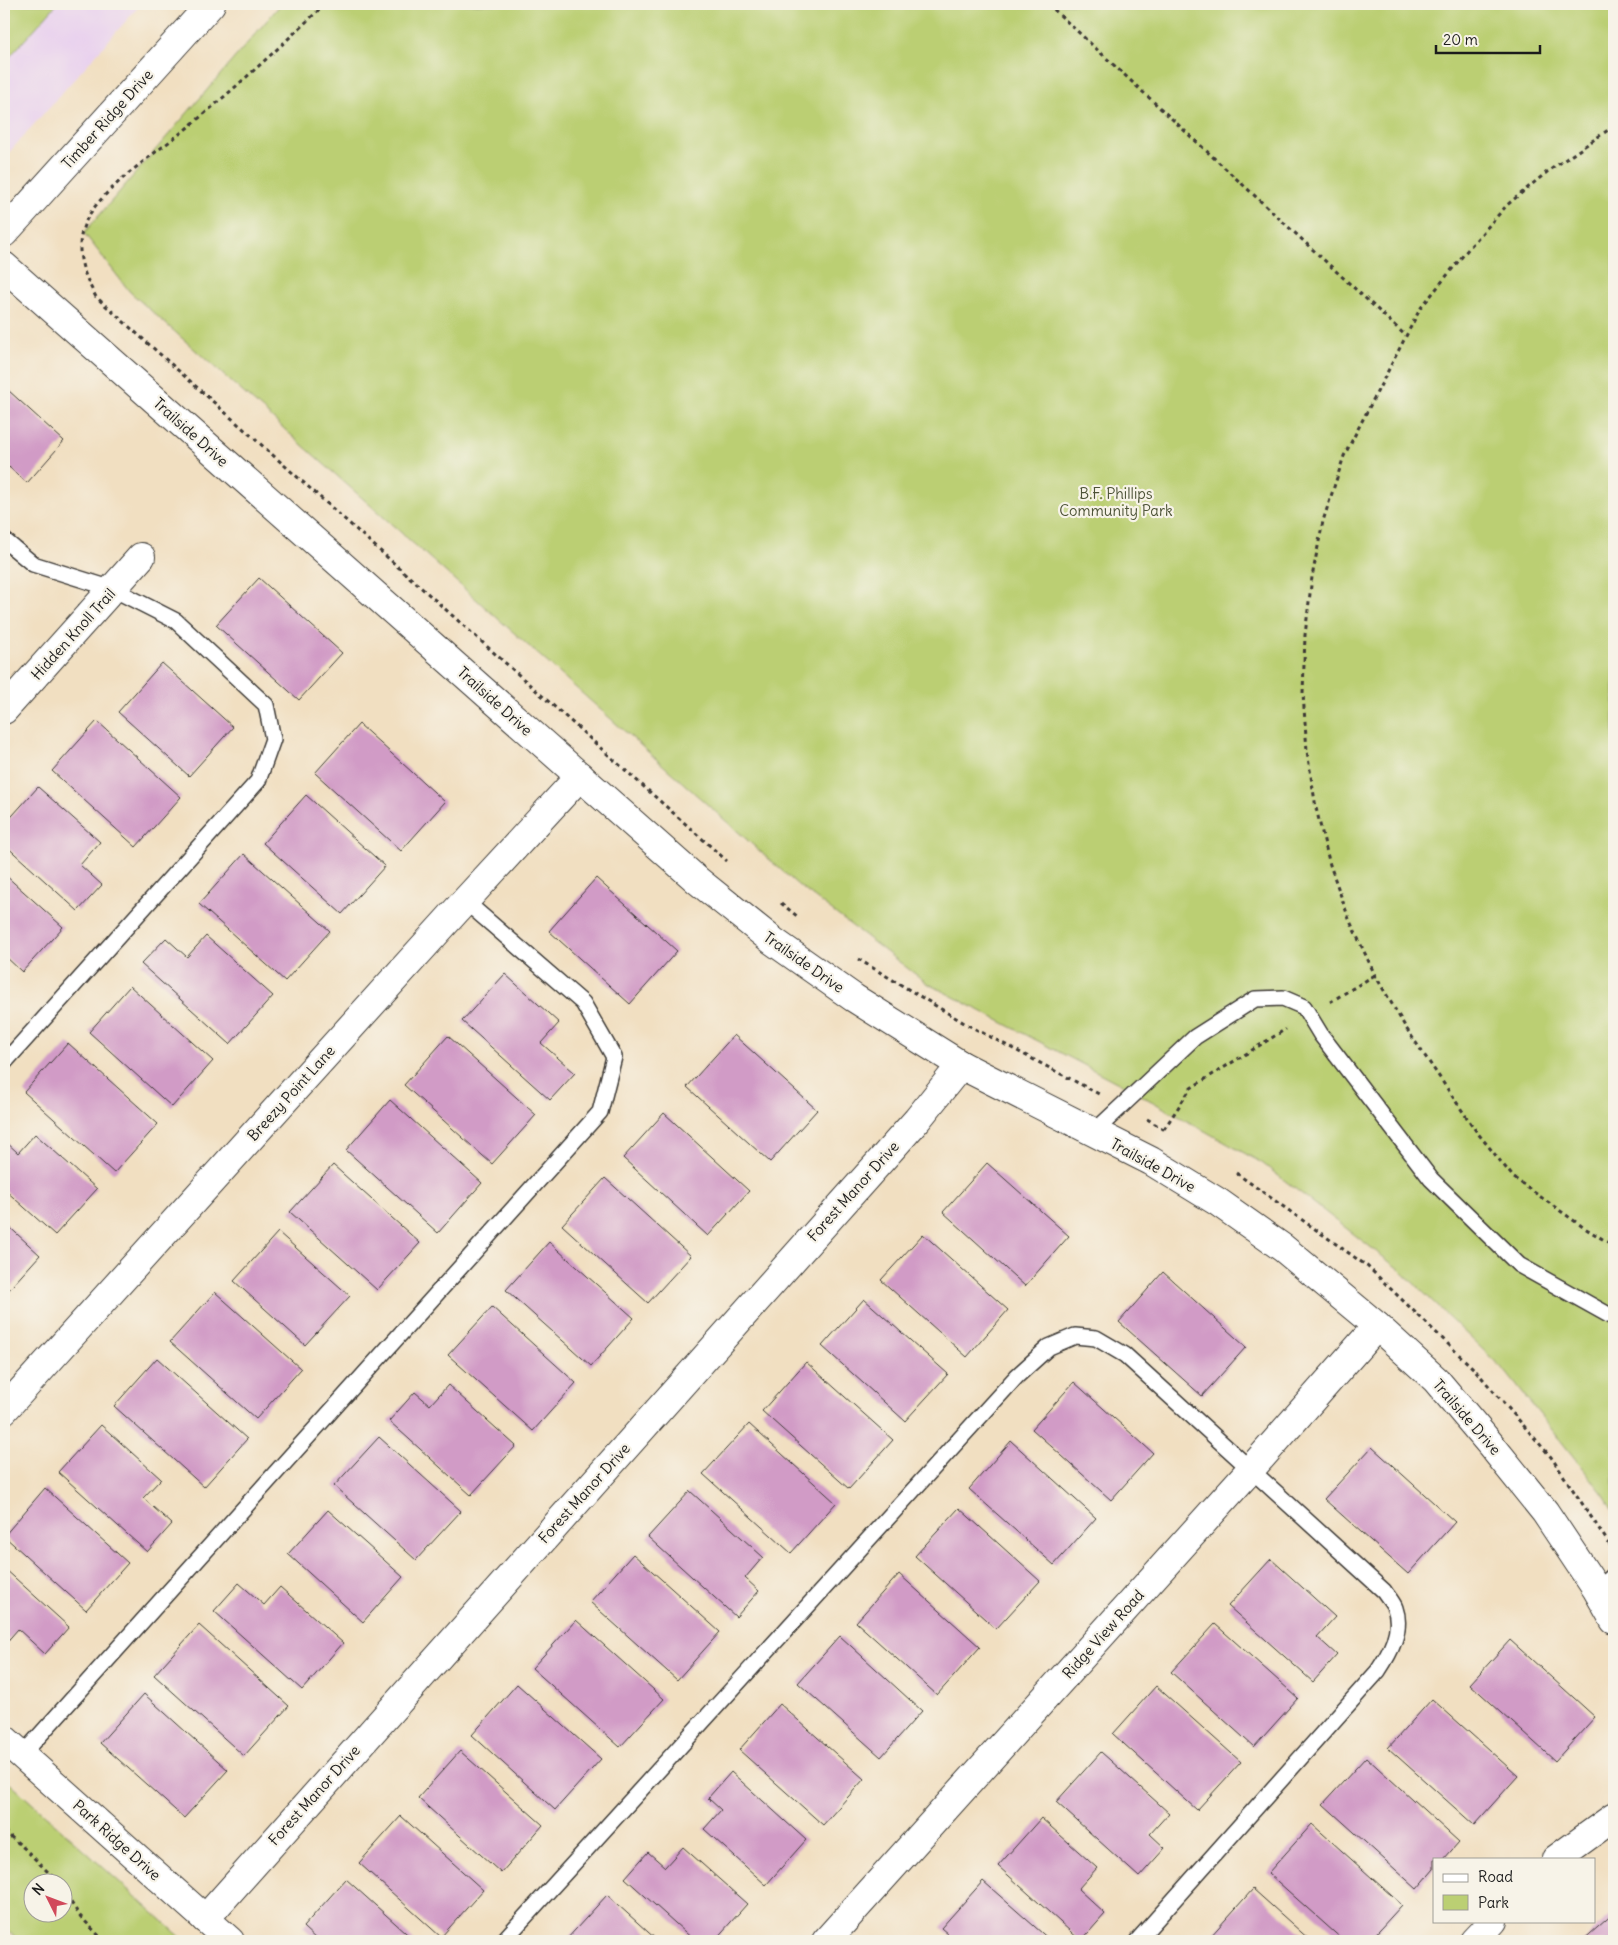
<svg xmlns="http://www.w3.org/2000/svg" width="1618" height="1945" viewBox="0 0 1618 1945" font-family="Delius,sans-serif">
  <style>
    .built { fill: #e9d2ee }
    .green { fill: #bbcf73; stroke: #6c7648; fill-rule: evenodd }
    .building { fill: #d19bc6 }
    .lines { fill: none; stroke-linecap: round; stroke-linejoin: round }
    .service-casing { stroke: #3c3935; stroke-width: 18 }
    .minor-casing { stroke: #3c3935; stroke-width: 30 }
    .tertiary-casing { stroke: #3c3935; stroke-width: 30 }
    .path { stroke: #3c3935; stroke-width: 3; stroke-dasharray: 4 4; stroke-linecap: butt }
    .service { stroke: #fff; stroke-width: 15 }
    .minor { stroke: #fff; stroke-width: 28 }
    .tertiary { stroke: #fff; stroke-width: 28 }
    .labels { text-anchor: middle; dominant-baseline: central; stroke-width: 4.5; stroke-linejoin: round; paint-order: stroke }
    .street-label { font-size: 15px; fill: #1c1c1c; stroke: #f7f3e8 }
    .park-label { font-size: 15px; fill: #4c5236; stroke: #f7f3e8 }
  </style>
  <rect width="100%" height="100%" fill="#f7f3e8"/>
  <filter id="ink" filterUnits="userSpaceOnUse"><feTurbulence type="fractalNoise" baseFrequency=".02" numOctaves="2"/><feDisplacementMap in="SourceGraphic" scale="10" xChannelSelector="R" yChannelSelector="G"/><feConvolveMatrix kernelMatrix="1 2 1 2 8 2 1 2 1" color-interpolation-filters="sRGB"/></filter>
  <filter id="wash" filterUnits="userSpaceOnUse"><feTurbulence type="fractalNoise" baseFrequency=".0096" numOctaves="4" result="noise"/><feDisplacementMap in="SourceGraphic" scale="20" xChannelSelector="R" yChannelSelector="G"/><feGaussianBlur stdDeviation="1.12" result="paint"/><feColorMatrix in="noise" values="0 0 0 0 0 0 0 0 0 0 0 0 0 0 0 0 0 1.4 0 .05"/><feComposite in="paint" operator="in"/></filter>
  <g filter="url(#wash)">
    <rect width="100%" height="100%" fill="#f1dfc1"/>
    <path class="built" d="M4,4H141L4,158Z"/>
    <g class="green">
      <path d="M4,4H57L4,63Z"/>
      <path d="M281,4H1614V1511L1604,1495L1505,1371L1400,1270L1262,1163L1128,1088L927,983L798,885L130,292L84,233Z"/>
      <path d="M4,1778L185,1941H19L4,1927ZM62,1882V1912H32V1882Z"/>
    </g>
    <g id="blocks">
      <g class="building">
        <path d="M8,390L64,441L27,483L9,467L4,473V394Z"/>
        <path d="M259,578L342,653L299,700L216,625Z"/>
        <path d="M162,663L233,727L189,776L118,712Z"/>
        <path d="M97,721L181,797L136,847L52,771Z"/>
        <path d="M359,724L445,802L401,851L315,773Z"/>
        <path d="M38,787L100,842L80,865L102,885L78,911L4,844V825Z"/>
        <path d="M306,795L385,866L342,914L263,843Z"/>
        <path d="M244,854L330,931L285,981L199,904Z"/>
        <path d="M4,874L63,927L22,972L4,955Z"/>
        <path d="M596,878L677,951L630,1004L549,931Z"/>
        <path d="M206,936L273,996L230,1044L141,964L166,938L187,957Z"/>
        <path d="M505,974L559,1023L541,1043L575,1073L550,1100L462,1021Z"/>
        <path d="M130,986L213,1061L172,1107L89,1032Z"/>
        <path d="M734,1035L817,1110L770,1162L687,1087Z"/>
        <path d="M448,1036L536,1115L492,1164L404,1085Z"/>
        <path d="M68,1043L158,1124L114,1173L24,1092Z"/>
        <path d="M390,1100L482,1183L438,1233L346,1150Z"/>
        <path d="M664,1113L749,1191L708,1236L623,1158Z"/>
        <path d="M35,1134L97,1189L55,1235L4,1189V1140L18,1153Z"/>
        <path d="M987,1163L1069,1236L1025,1286L943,1212Z"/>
        <path d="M333,1165L420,1243L377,1290L290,1212Z"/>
        <path d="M605,1178L691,1256L648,1303L562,1225Z"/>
        <path d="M4,1222L40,1255L4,1295Z"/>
        <path d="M278,1232L350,1296L305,1345L234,1281Z"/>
        <path d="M923,1234L1008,1310L967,1357L881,1280Z"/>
        <path d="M549,1242L634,1318L591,1366L506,1290Z"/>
        <path d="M1163,1272L1246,1347L1202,1396L1119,1322Z"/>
        <path d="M215,1292L301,1369L256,1419L170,1342Z"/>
        <path d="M864,1299L948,1374L905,1421L822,1346Z"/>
        <path d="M492,1307L576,1383L533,1431L448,1355Z"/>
        <path d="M157,1358L247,1439L204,1487L114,1406Z"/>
        <path d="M806,1362L893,1440L849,1489L762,1411Z"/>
        <path d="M1074,1382L1153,1453L1111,1500L1032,1429Z"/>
        <path d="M448,1385L516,1446L471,1495L389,1421L415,1392L430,1405Z"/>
        <path d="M749,1424L836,1503L791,1553L703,1474Z"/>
        <path d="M101,1425L161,1479L143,1498L172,1524L147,1552L58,1472Z"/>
        <path d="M379,1437L461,1511L416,1560L334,1486Z"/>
        <path d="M1011,1441L1096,1518L1054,1565L969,1489Z"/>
        <path d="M1372,1447L1455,1522L1408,1574L1324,1499Z"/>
        <path d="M45,1488L128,1563L86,1610L4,1536Z"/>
        <path d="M690,1491L763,1557L745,1578L759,1591L736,1617L648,1537Z"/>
        <path d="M959,1508L1040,1581L996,1629L915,1556Z"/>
        <path d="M328,1510L403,1577L363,1622L288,1554Z"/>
        <path d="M633,1554L720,1632L677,1680L590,1602Z"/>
        <path d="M1271,1559L1335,1617L1317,1637L1337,1655L1313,1682L1228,1606Z"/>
        <path d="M4,1568L69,1627L45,1654L18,1629L4,1645Z"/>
        <path d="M899,1574L980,1647L937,1695L856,1622Z"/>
        <path d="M239,1583L264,1605L280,1587L343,1643L302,1690L214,1611Z"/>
        <path d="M576,1620L664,1699L620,1747L532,1668Z"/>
        <path d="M1215,1624L1298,1698L1254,1747L1171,1672Z"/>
        <path d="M199,1625L289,1706L244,1756L154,1675Z"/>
        <path d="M840,1636L922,1711L881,1757L798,1683Z"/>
        <path d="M1510,1640L1595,1717L1555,1761L1470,1684Z"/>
        <path d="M517,1684L601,1759L555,1810L472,1735Z"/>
        <path d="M1156,1686L1241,1762L1197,1810L1113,1734Z"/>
        <path d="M144,1694L228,1770L184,1818L100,1743Z"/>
        <path d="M1432,1699L1518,1776L1474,1825L1388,1748Z"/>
        <path d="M780,1704L864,1779L823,1825L739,1750Z"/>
        <path d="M460,1751L543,1825L501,1873L418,1798Z"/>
        <path d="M1101,1752L1169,1813L1150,1834L1165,1848L1139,1877L1056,1802Z"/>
        <path d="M1366,1757L1459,1842L1444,1859H1434V1869L1417,1889L1323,1804Z"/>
        <path d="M731,1772L806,1840L766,1885L704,1829L721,1810L708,1798Z"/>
        <path d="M401,1816L483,1890L441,1937L359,1863Z"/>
        <path d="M1041,1818L1097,1868L1078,1889L1105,1914L1081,1941L998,1866Z"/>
        <path d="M1312,1824L1402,1905L1369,1941H1344L1268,1873Z"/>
        <path d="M683,1847L747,1904L714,1941H695L625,1878L648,1852L665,1867Z"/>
        <path d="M346,1879L415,1941H318L303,1927Z"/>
        <path d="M983,1881L1051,1941H956L941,1928Z"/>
        <path d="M1253,1889L1311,1941H1213L1209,1938Z"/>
        <path d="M607,1895L658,1941H565Z"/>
        <path d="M1614,1913V1941H1582Z"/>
      </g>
    </g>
  </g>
  <g filter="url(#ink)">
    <use href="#blocks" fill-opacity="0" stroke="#3c3935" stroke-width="1"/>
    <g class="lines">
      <g class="service-casing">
        <g id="service">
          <path d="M4,540L33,564L113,589L176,621L266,705L273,739L258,781L4,1063"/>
          <path d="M1094,1132L1195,1037L1255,999L1283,998L1304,1007L1321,1035L1431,1179L1519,1265L1614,1318"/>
          <path d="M1597,1590L1614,1575"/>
          <path d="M22,1755L600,1112L614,1057L583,1003L465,901"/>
          <path d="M503,1941L1017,1376L1049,1347L1075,1336L1096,1338L1125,1355L1384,1591C1387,1596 1393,1602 1395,1608C1403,1630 1390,1653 1378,1671L1137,1941"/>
        </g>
      </g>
      <g class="minor-casing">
        <g id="minor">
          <path d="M4,266L697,880L773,941L854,998L961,1065L1151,1161L1218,1202L1283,1248L1377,1326L1436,1380L1491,1445L1545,1512L1597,1590L1614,1620"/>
          <path d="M4,710L141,557"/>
          <path d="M4,1410L465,901L580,776"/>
          <path d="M4,1739L230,1941"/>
          <path d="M1556,1859L1614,1817"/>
          <path d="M205,1919L917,1120L961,1065"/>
          <path d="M826,1941L1251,1469L1377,1326"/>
          <path d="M1474,1941L1493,1921"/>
        </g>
      </g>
      <g class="tertiary-casing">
        <path id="tertiary" d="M4,233L211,4"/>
      </g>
      <g class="path">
        <path d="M325,4C282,45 238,86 192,124C161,150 94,192 83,228C75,254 84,275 96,297L727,861"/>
        <path d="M1048,4L1406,336"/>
        <path d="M1614,126L1547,172L1507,205L1469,248L1420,309L1344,456L1323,521L1312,577L1305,635L1303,693L1307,751L1316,808L1330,865L1349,919L1375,975L1406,1028L1476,1131L1514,1178L1583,1227L1614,1246"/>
        <path d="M781,903L798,917"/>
        <path d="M858,959L966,1024L1099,1094"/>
        <path d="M1330,1002L1375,975"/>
        <path d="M1147,1119L1165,1130"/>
        <path d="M1164,1129L1191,1088L1286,1029"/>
        <path d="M1236,1173L1367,1266L1475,1370L1551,1457L1614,1551"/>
        <path d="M4,1831L24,1848L58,1882"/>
        <path d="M62,1889L80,1916L104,1941"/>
      </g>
      <use href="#service" class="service"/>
      <use href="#minor" class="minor"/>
      <use href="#tertiary" class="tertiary"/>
    </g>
  </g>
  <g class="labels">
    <g class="street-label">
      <text transform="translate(107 119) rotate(-48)">Timber Ridge Drive</text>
      <text transform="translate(191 432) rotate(42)">Trailside Drive</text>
      <text transform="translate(73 634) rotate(-48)">Hidden Knoll Trail</text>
      <text transform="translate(495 701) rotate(42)">Trailside Drive</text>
      <text transform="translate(804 962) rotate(35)">Trailside Drive</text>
      <text transform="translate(291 1093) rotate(-48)">Breezy Point Lane</text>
      <text transform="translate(1153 1165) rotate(29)">Trailside Drive</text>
      <text transform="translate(853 1191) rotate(-48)">Forest Manor Drive</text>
      <text transform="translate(1467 1417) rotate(49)">Trailside Drive</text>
      <text transform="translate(584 1493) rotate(-48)">Forest Manor Drive</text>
      <text transform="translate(1103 1634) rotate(-48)">Ridge View Road</text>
      <text transform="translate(314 1795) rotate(-48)">Forest Manor Drive</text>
      <text transform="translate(117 1840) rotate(42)">Park Ridge Drive</text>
    </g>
    <g class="park-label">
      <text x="1116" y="493">B.F. Phillips<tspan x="1116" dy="17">Community Park</tspan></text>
    </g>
  </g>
  <rect width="1618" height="1945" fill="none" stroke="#f7f3e8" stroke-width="20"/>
  <rect x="1433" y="1858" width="162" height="65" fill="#f7f3e8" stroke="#9f9d96"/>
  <rect x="1443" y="1874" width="25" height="8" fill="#ffffff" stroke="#9f9d96"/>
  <text x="1478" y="1882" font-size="15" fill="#1c1c1c">Road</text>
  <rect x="1443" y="1895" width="25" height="15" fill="#bbcf73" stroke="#9f9d96"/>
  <text x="1478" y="1908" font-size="15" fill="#1c1c1c">Park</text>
  <g transform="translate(48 1898) rotate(312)"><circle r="24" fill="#f7f3e8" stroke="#9f9d96"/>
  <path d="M0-4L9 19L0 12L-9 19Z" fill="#d1495b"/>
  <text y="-8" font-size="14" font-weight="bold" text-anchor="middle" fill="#1c1c1c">N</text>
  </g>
  <path d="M1436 45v8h104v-8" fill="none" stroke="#1c1c1c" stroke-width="2.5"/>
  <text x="1443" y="45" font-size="15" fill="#1c1c1c" stroke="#f7f3e8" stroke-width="4" paint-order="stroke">20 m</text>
</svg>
